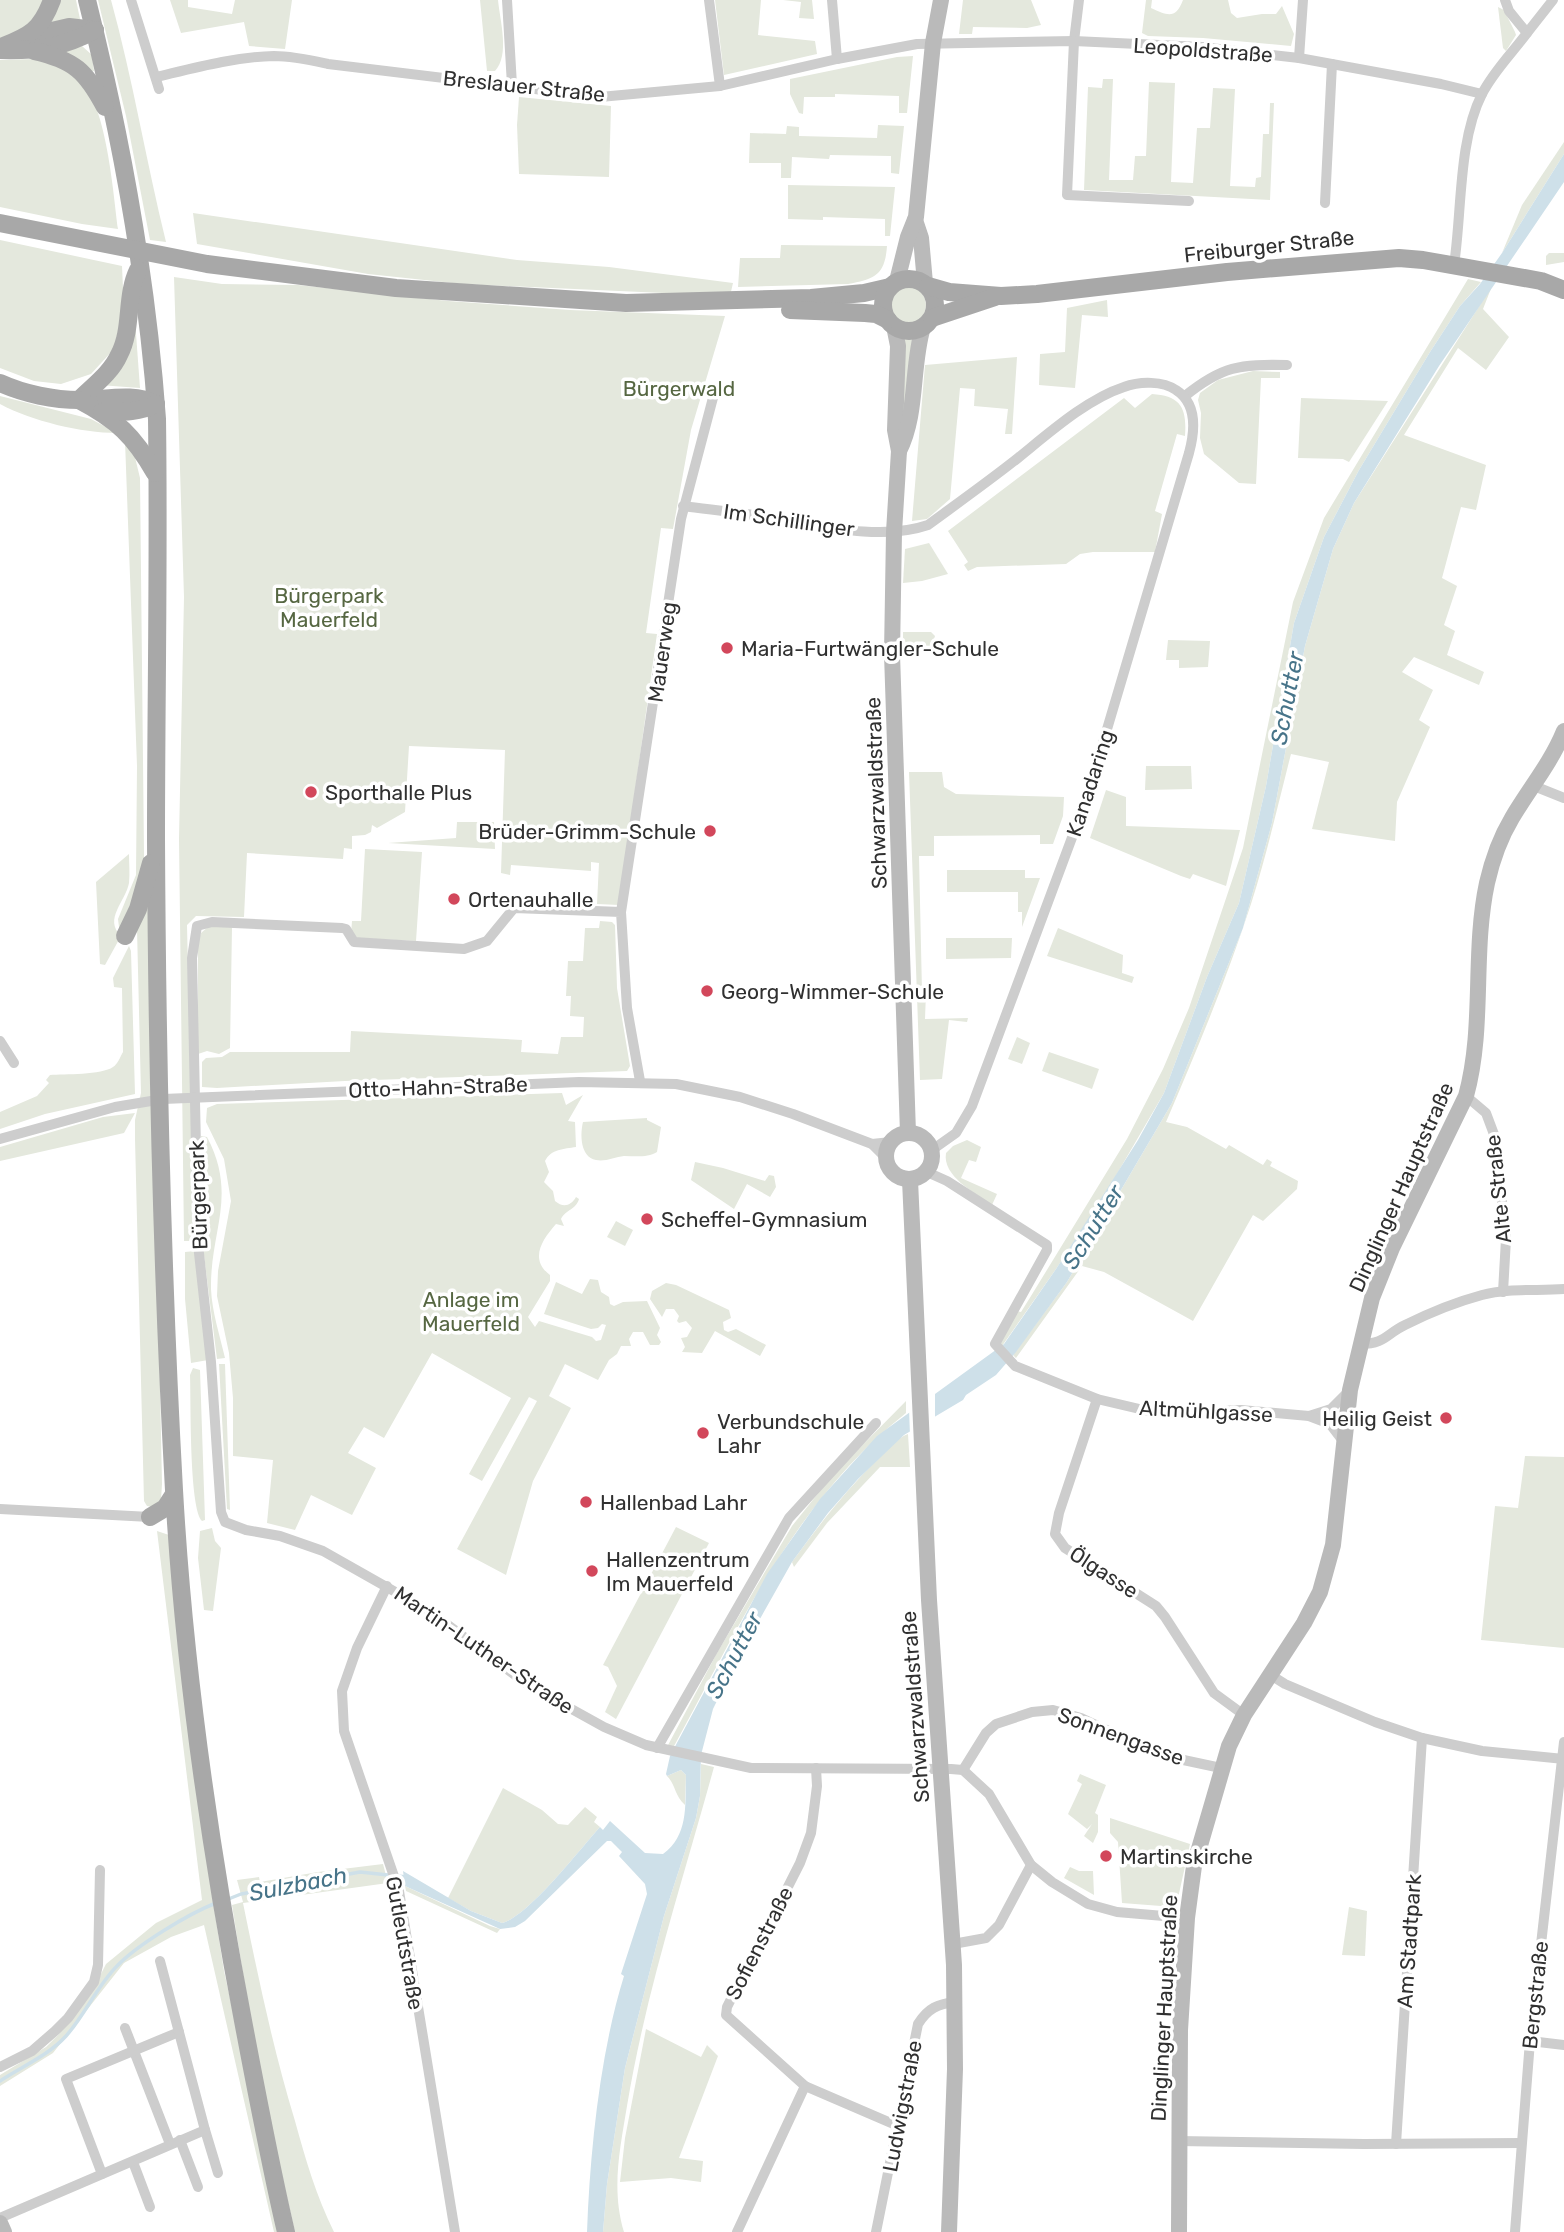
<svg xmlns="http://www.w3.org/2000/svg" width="1564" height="2232" viewBox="0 0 1564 2232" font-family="Rubik,sans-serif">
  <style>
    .green { fill: #e4e8dd }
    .water { fill: #cee0e9 }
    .pier { fill: #fff }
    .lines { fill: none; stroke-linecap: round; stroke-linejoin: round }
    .stream { stroke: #cee0e9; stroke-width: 3.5 }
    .street { stroke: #cdcdcd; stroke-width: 10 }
    .secondary { stroke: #bababa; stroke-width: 16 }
    .primary { stroke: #a8a8a8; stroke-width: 18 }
    .poi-dot { fill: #d2475b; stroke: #fff; stroke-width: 2.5 }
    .labels { text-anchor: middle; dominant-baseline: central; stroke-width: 7; stroke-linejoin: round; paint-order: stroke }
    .street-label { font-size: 21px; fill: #303030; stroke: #fff }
    .park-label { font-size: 21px; fill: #566742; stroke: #fff }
    .poi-label { font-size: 21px; fill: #303030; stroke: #fff; text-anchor: start }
    .water-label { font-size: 23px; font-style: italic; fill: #477489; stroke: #fff }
  </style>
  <rect width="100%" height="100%" fill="#fff"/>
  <g class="green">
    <path d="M0,0H44L27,30L0,39Z"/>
    <path d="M59,0H76L80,19L47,24Z"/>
    <path d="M98,0H111C133,80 146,161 166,242L150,240L126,116Z"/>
    <path d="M170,0H188V7L232,14L235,0H292L285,49L249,46L244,22L181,33Z"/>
    <path d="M480,0H498C500,21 510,55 495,71H487Z"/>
    <path d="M715,0H761L758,35L815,41L817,54L724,75Z"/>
    <path d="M783,0H812L814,19L799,18L801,2Z"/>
    <path d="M963,0H1031L1041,25L1027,28L973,27L972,34H959Z"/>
    <path d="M1146,0H1152L1151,8C1168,16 1176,19 1183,0H1228L1231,13L1237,18L1262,14H1276L1282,6L1294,34L1291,46L1203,38L1148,36L1142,33Z"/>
    <path d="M1498,7L1504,10L1515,32L1516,35L1506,51L1503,48Z"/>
    <path d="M82,46L92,55L94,71L91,72L63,50Z"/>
    <path d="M913,56L907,113H899V96L835,94V97H804L803,114L799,113L790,94V79L897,57Z"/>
    <path d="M34,59C51,64 69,67 82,82C107,110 113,191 118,229L82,224L0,207V60Z"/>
    <path d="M1103,79H1113L1109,180H1133L1135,156H1146L1149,82L1175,83L1171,182L1193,183L1197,128H1210L1213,88L1235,89L1230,186L1255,187L1256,178L1261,177L1263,134H1269L1270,103H1274L1270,200L1084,190L1088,87L1102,88Z"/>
    <path d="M519,97L611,106L609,177L519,174L517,125Z"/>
    <path d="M878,125L904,126L899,174L891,173V156L830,155L829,159L792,157L791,178H781V163H749L750,133L786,134L787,126L799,127V136L877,138Z"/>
    <path d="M1564,142V154L1502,253L1522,205Z"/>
    <path d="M788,185L895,187L890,236H885V219L823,217V220L788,219Z"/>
    <path d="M193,213L517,260L609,267L733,283L730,296L462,284L368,274L197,244Z"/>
    <path d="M0,240L122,266L124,311L113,350L91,374L61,384L34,381L0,368Z"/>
    <path d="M781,245L887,246C885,275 875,279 848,284L738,287L740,258H780Z"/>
    <path d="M1549,253H1564V262L1546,265V256Z"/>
    <path d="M174,277L222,284L298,285L448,301L570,310L725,316L691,430L673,529L661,528L646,633L657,634L619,905L597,904L599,863L591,862V871L511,865L510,875L501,873L505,750L409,746L405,812L377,828L372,825L371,832L365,835L352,836V849L344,848L343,859L247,853L244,917L196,916L187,925L194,1241H184L179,839L184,597Z"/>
    <path d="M1468,279L1481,282L1460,306L1430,352L1359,470L1324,537L1294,623L1266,786L1239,903L1207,977L1164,1093L1107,1191L1056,1269L1002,1346L999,1341L1016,1311L1021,1312L1031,1296L1127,1139L1163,1069L1189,1008L1243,848L1293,602L1324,518Z"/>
    <circle cx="907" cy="305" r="19"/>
    <path d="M1492,286L1483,309L1509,337L1486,370L1458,348L1404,435L1486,465L1476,510L1461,507L1442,578L1457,586L1444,625L1455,631L1447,655L1484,672L1479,685L1414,657L1402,672L1433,690L1419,720L1430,727L1397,802L1395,841L1312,829L1329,762L1291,754C1278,804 1267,854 1251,904C1227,978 1197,1050 1166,1122L1187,1127L1226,1149L1229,1145L1263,1165L1267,1159L1272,1162L1270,1166L1298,1181L1297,1189L1263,1221L1253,1215L1193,1321L1104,1272L1082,1266L1016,1358L1013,1355L1067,1282L1172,1103L1243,928L1272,823L1305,646L1333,549L1354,503Z"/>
    <path d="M1107,300L1108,317L1082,315L1075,388L1039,385L1040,354L1065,352L1067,308Z"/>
    <path d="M135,320L140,388L99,385Z"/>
    <path d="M903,337L915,338L900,438Z"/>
    <path d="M1017,357L1012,434H1005L1008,409L974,406L975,389L960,388L950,499L927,519L912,521L925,365Z"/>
    <path d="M1253,371L1280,372V378H1261L1256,484L1239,483L1204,454L1200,438L1201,413L1198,400L1200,393L1218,380Z"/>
    <path d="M1152,394C1181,396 1187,408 1185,436L1177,434L1155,511L1162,514L1155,552H1093L1080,554L1066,564L977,567L968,571L964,565L968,562L948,531L1124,398L1135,408Z"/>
    <path d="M0,396L91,419L117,433C81,433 32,421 0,404Z"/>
    <path d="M1301,398L1388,401L1349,462L1343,459L1298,458Z"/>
    <path d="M125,441L133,449L140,478L144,854V876L123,931L119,927L118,919L136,875L137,766Z"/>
    <path d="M929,543L948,574L922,581L903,583L905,549Z"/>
    <path d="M903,632H931L935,636L932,646L903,648Z"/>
    <path d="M1168,640L1210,641L1208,667L1179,668V660H1166Z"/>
    <path d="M1146,766H1191L1192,789L1145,790Z"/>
    <path d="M909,772H942L944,787L956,794L1064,797L1063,816L1053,844H1040V835L934,836V856H919L922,992L926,993L925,1019L968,1018L967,1022L949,1020L942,1079L920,1080Z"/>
    <path d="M1106,790L1126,797V826L1240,830L1226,886L1193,874L1190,879L1181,876L1090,838Z"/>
    <path d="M457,822H494L495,849L388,843L456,838Z"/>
    <path d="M365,849L422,852L416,941L356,938L351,934L352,921H361Z"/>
    <path d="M129,854C129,863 130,873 129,883C126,901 103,919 121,936L105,965L100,964L96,882Z"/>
    <path d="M947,870H1025V878H1040L1022,927V912H1018V892H947Z"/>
    <path d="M150,895L162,1484L161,1500L153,1507L147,1506L144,1501L135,1139V1120L141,1093L137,929Z"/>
    <path d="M600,921L612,922L615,925L617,988L630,1066L627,1071L345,1081L217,1088L202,1087V1062L206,1058L222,1057L230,1052H350L351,1031L522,1040L521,1052L558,1054L561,1037H583L584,1017L570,1016L571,996H566L568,961H583L585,928H599Z"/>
    <path d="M208,927H232L230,1048L219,1054L207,1051L198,1054V941L201,933Z"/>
    <path d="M1058,928L1123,955L1122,973L1134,977L1132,983L1047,956Z"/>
    <path d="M946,938H1012L1011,958L946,959Z"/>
    <path d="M129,946L131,951L135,1094L45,1114L0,1129V1112L37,1096L49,1083L46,1080L50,1075C64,1074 102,1075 113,1067C118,1064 120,1057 123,1052L122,988L114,987L113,978Z"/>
    <path d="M1017,1037L1030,1043L1022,1064L1008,1059Z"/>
    <path d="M1049,1052L1099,1069L1092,1089L1042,1071Z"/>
    <path d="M562,1093L566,1105L583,1095L568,1121L575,1122L576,1147C564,1149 551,1149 545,1161L549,1172L544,1182L553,1191L555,1201C563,1208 571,1206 576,1197L579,1199C576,1210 566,1209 561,1219L564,1226L556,1224C542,1240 529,1259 550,1275V1281L528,1317L535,1327L539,1321L592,1337L596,1341L601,1340L606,1325L602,1324L598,1328L591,1329L544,1314L556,1282L582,1294L590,1279L598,1280L601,1292L609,1297L610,1304L614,1306L623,1302L647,1301L660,1328L657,1335L661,1342L659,1345H650L643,1332H633L629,1339L631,1346H621L617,1354L609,1360L598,1380L565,1364L549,1396L571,1408L533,1481L506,1575L457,1549L537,1401L529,1397L482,1481L469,1474L511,1398L432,1353L384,1438L364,1427L348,1453L376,1468L352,1515L311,1495L295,1530L267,1523L273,1460L233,1456V1398L229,1353L217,1296L218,1271L231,1201L224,1159L206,1122L207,1108L217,1104Z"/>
    <path d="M135,1113L124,1133L0,1161V1147L103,1117Z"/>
    <path d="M647,1118V1120L661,1127L657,1152C647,1158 635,1156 624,1156C615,1157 605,1162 596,1160C580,1157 580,1134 583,1122Z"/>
    <path d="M201,1136L207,1137C238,1196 210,1230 211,1289C212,1312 220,1336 225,1358L217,1359L201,1231Z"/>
    <path d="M967,1140L981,1147L976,1162L969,1160L961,1178L997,1194L992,1205C975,1193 942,1176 946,1153L953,1146Z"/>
    <path d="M695,1162L723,1168L765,1181L769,1175L774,1176L776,1187L770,1197L747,1184L734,1209L691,1180Z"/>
    <path d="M616,1221L633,1230L625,1246L607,1237Z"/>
    <path d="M195,1251L208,1360L191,1363L185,1299V1252Z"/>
    <path d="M666,1283L676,1285L729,1310L731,1318L723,1322L724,1330L728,1332L736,1329L766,1345L760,1356L715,1331L702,1353L682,1352L685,1347L681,1338L687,1337L692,1328L686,1321L679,1323L677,1321L679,1316L674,1309H666L662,1317L650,1299L652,1291Z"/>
    <path d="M219,1364H225L230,1510L227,1509Z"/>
    <path d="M193,1368L200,1370L205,1520L202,1521C189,1508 191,1400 190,1375Z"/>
    <path d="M906,1401V1413C794,1502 740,1625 673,1748L667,1747L717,1653L792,1526L832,1476Z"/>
    <path d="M908,1434L910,1467H880L827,1523L794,1567L792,1562C819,1525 846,1490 879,1458C888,1450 897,1438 908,1434Z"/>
    <path d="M1525,1456L1564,1457V1648L1481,1640L1495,1506L1518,1508Z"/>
    <path d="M676,1527L709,1543L616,1719L605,1712L617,1686L608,1667L603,1665Z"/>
    <path d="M212,1528L215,1541L221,1548L213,1611L204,1610L198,1558L200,1531Z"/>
    <path d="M157,1531L169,1535L202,1831L224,1971L282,2232H274L204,1925L171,1937L124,1963L53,2053L0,2086V2075L46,2047L59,2034L96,1984L106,1964L156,1923L202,1900Z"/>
    <path d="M701,1764L714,1767C683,1880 646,1991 627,2106C620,2149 611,2189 624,2232H603L607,2184L625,2068L664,1916L696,1818L700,1796Z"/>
    <path d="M681,1770L686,1775L685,1805C674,1795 676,1785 667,1776Z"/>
    <path d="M1080,1774L1106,1785L1095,1813L1098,1815V1832L1093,1843L1084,1836L1092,1824L1087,1829L1068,1814L1082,1784L1077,1781Z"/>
    <path d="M503,1788L542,1810L558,1824L568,1825L585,1807L597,1817L594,1822L600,1827C580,1849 528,1917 502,1923L471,1911L448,1898Z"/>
    <path d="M1110,1818L1190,1844L1178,1898L1174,1903L1161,1906L1122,1903L1118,1842L1110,1833Z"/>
    <path d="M383,1864L388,1883L243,1903C258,1976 273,2049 295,2121C306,2161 316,2195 334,2232H295C269,2124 249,2015 232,1905L243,1902L237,1880L259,1877L260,1882L318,1872Z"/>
    <path d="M1070,1867L1079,1871H1093L1094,1895L1064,1878Z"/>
    <path d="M405,1886L490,1926L500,1929L497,1933L406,1891Z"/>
    <path d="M1349,1907L1367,1911L1365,1956L1342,1955Z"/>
    <path d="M646,2029L701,2057L707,2045L718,2056L679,2158L703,2161L701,2182L671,2178L620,2182L625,2138Z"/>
  </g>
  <path class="water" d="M1564,154V182L1439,366L1354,503L1333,549L1305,646L1272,823L1243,928L1172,1103L1067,1282L1016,1352L996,1375L966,1395L963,1400L904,1435L858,1479L828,1513L792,1562L738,1658L713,1709L701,1755L700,1796L696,1818L664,1916L625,2068L607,2184L603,2232H587C590,2151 600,2053 624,1976L621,1974L647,1894L645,1884L619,1856L622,1852L611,1841H607L525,1921L515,1927L500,1929L405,1886L403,1871L471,1911L502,1923C528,1917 580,1849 600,1827L603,1830L610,1821L645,1853L663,1854C689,1835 685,1805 686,1775L681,1770L667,1776L666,1774L670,1756L767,1574L820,1499L877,1436L1004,1344L1056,1269L1138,1140L1164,1093L1207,977L1239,903L1266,786L1294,623L1324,537L1359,470L1430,352L1460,306L1480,284L1502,253Z"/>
  <path class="pier" d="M935,1392V1421L910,1435L909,1408Z"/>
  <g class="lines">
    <g class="stream">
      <path d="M226,1900L241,1894L360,1872L407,1877"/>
      <path d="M0,2081C21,2067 49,2055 66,2036C85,2015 97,1986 117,1966C137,1945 188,1914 216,1903"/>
    </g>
    <g class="street">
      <path d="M131,0L159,89"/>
      <path d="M507,0L512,85"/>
      <path d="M709,0L720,86"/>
      <path d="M832,0L837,59"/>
      <path d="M1079,0L1074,41L1067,195L1189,201"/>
      <path d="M1527,33L1553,0"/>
      <path d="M1299,58L1303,0"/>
      <path d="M156,77C194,68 234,57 274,56C293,56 310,60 328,64L600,97L720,86L837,59L917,44L1074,41L1202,47L1299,58L1441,84L1482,94"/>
      <path d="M1325,203L1332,64"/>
      <path d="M1454,265C1462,213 1458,141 1482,94C1493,72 1513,52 1527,33L1509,11L1505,0"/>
      <path d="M1185,396C1222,366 1240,364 1287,365"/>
      <path d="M683,506C714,510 744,513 774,518C822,526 882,541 928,525C958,503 989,481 1018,458C1049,433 1087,399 1124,387C1140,381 1163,381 1176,390C1198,404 1195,431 1189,453L1086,800L972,1106L956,1133L932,1150"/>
      <path d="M1534,786L1564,798"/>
      <path d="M621,912L681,519L714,394"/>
      <path d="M0,1041L14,1063"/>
      <path d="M640,1081L627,1008L621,912L514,908L487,941L464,949L354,942L346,929L342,928L212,922L197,926L192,958L198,1244L211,1362L221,1512L225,1522L246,1530L280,1536L323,1551L429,1611L530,1686L604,1727L646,1745L751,1768L951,1769L963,1770L989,1794L1031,1865L1052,1882L1088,1904L1117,1912L1187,1918"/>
      <path d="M1466,1096L1486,1113L1495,1137L1506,1239L1503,1292"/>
      <path d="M0,1139L115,1107L163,1099L579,1082L676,1084L740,1097L793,1114L872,1144L886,1158"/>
      <path d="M872,1144L891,1142"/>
      <path d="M927,1172L947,1181L1047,1245V1250L995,1344L1015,1366L1097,1399L1148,1411L1177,1413L1241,1410L1309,1416L1331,1409L1350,1390"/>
      <path d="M1361,1344C1385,1344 1386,1334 1405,1325C1429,1313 1456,1302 1482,1295C1508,1288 1537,1291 1564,1289"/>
      <path d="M1097,1399L1059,1513L1055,1534L1065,1548L1156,1606L1165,1617L1214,1693L1244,1715"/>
      <path d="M1309,1416L1330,1424L1343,1441"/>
      <path d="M0,1509L150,1517"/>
      <path d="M387,1586L357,1648L342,1691L344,1731L399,1891L455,2232"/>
      <path d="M1269,1674L1285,1684L1375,1722L1422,1738L1482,1751L1564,1759"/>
      <path d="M657,1748L789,1518L876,1423"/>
      <path d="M816,1768L817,1786L811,1833L800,1863L727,2007L726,2015L805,2086L898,2126"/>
      <path d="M963,1770L986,1733L996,1724L1032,1712L1053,1710L1081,1718L1160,1755L1221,1768"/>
      <path d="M953,1944L986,1938L999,1925L1031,1865"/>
      <path d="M125,2028L170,2144"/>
      <path d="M1530,2041L1564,2045"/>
      <path d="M0,2067L32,2051L55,2031L68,2018L94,1982L98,1965L100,1870"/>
      <path d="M205,2130L218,2173"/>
      <path d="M180,2140L198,2187"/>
      <path d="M1178,2141L1364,2144L1521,2143"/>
      <path d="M1396,2144L1422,1738"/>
      <path d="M133,2162L150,2207"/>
      <path d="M102,2174L66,2079L179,2032"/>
      <path d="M0,2218L205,2130L160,1961"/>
      <path d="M737,2232L805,2086"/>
      <path d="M876,2232L918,2024C928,2008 938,2004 955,2002"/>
      <path d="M1515,2232L1530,2041L1564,1742"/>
    </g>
    <g class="secondary">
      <path d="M915,220L921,238L925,283"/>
      <path d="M897,281L908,237L916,217L933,43L941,0"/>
      <path d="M894,326L898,346L895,430L899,451L894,532L892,654L908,1133"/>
      <path d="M899,451C918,414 911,367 923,327"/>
      <circle cx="909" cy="1156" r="23"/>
      <path d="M910,1180L929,1600L954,1965L955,2069L949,2232"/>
      <path d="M0,2223L4,2232"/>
      <path d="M1179,2232L1180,2030L1187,1918L1194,1866L1229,1746L1244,1715L1304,1623L1320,1592L1333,1545L1350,1390L1372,1298L1392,1248L1466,1096C1485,1027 1472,953 1487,883C1492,861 1500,838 1512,818C1529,789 1551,763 1564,731"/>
    </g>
    <g class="primary">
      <path d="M87,0C121,136 147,278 157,419C159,559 156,699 156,840C157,1057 162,1274 174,1490C184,1670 210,1849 244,2026C257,2094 270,2164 286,2232"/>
      <path d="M30,36L69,27L95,30"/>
      <path d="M1,47C30,36 41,30 52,0"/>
      <path d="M0,50C37,51 62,48 95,30"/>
      <path d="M34,51C74,60 86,71 105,107"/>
      <path d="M0,223L207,264L396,288L626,303L811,298L864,293L890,287"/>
      <circle cx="909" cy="305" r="26"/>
      <path d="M928,286L949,292L1001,296L1037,294L1227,272L1399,258L1423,260L1541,281L1564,290"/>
      <path d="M790,310L865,313L876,314L888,320"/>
      <path d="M932,318L995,297"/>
      <path d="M0,383C24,394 54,400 80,400C106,400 132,392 156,404"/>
      <path d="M79,400C93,386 111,373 119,355C133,329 125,297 138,270"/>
      <path d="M79,400C117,420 134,436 155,473"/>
      <path d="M102,412C121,412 138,413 156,404"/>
      <path d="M125,936L138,909L151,863"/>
      <path d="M150,1517L165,1508L174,1494"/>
    </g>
  </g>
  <g class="poi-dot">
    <circle cx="727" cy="648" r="7"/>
    <circle cx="311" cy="792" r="7"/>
    <circle cx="710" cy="831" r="7"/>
    <circle cx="454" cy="899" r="7"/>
    <circle cx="707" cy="991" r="7"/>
    <circle cx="647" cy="1219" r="7"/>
    <circle cx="1446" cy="1418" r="7"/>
    <circle cx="703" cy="1433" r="7"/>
    <circle cx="586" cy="1502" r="7"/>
    <circle cx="592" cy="1571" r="7"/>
    <circle cx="1106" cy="1856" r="7"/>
  </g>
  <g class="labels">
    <g class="street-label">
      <text transform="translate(1203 50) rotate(4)">Leopoldstraße</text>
      <text transform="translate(524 86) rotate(6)">Breslauer Straße</text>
      <text transform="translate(1269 246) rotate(-6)">Freiburger Straße</text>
      <text transform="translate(789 520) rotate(8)">Im Schillinger</text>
      <text transform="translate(662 652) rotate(-82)">Mauerweg</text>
      <text transform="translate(1090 783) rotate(-72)">Kanadaring</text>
      <text transform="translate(876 793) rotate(-92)">Schwarzwaldstraße</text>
      <text transform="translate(438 1087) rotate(-2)">Otto-Hahn-Straße</text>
      <text transform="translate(1401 1187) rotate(-66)">Dinglinger Hauptstraße</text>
      <text transform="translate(1498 1189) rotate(-96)">Alte Straße</text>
      <text transform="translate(198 1195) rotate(-92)">Bürgerpark</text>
      <text transform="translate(1206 1411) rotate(3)">Altmühlgasse</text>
      <text transform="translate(1104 1572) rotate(33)">Ölgasse</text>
      <text transform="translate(484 1650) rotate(34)">Martin-Luther-Straße</text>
      <text transform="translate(915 1707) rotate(-94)">Schwarzwaldstraße</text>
      <text transform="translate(1121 1736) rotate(20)">Sonnengasse</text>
      <text transform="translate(1409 1941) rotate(-86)">Am Stadtpark</text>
      <text transform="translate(405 1943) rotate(80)">Gutleutstraße</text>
      <text transform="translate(759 1943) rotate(-63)">Sofienstraße</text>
      <text transform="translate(1535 1995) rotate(-84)">Bergstraße</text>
      <text transform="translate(1164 2008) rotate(-87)">Dinglinger Hauptstraße</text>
      <text transform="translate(902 2106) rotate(-79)">Ludwigstraße</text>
    </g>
    <g class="park-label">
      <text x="679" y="388">Bürgerwald</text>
      <text x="329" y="595">Bürgerpark<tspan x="329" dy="24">Mauerfeld</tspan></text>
      <text x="471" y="1299">Anlage im<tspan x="471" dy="24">Mauerfeld</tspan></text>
    </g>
    <g class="poi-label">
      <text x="741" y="648">Maria-Furtwängler-Schule</text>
      <text x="325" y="792">Sporthalle Plus</text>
      <text x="696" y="831" text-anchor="end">Brüder-Grimm-Schule</text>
      <text x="468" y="899">Ortenauhalle</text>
      <text x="721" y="991">Georg-Wimmer-Schule</text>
      <text x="661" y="1219">Scheffel-Gymnasium</text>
      <text x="1432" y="1418" text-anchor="end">Heilig Geist</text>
      <text x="717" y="1421">Verbundschule<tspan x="717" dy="24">Lahr</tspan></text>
      <text x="600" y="1502">Hallenbad Lahr</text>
      <text x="606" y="1559">Hallenzentrum<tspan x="606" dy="24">Im Mauerfeld</tspan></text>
      <text x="1120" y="1856">Martinskirche</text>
    </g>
    <g class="water-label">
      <text transform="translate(1287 698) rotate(-79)">Schutter</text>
      <text transform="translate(1093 1227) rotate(-58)">Schutter</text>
      <text transform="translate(734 1655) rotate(-62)">Schutter</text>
      <text transform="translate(298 1884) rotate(-11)">Sulzbach</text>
    </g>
  </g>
</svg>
